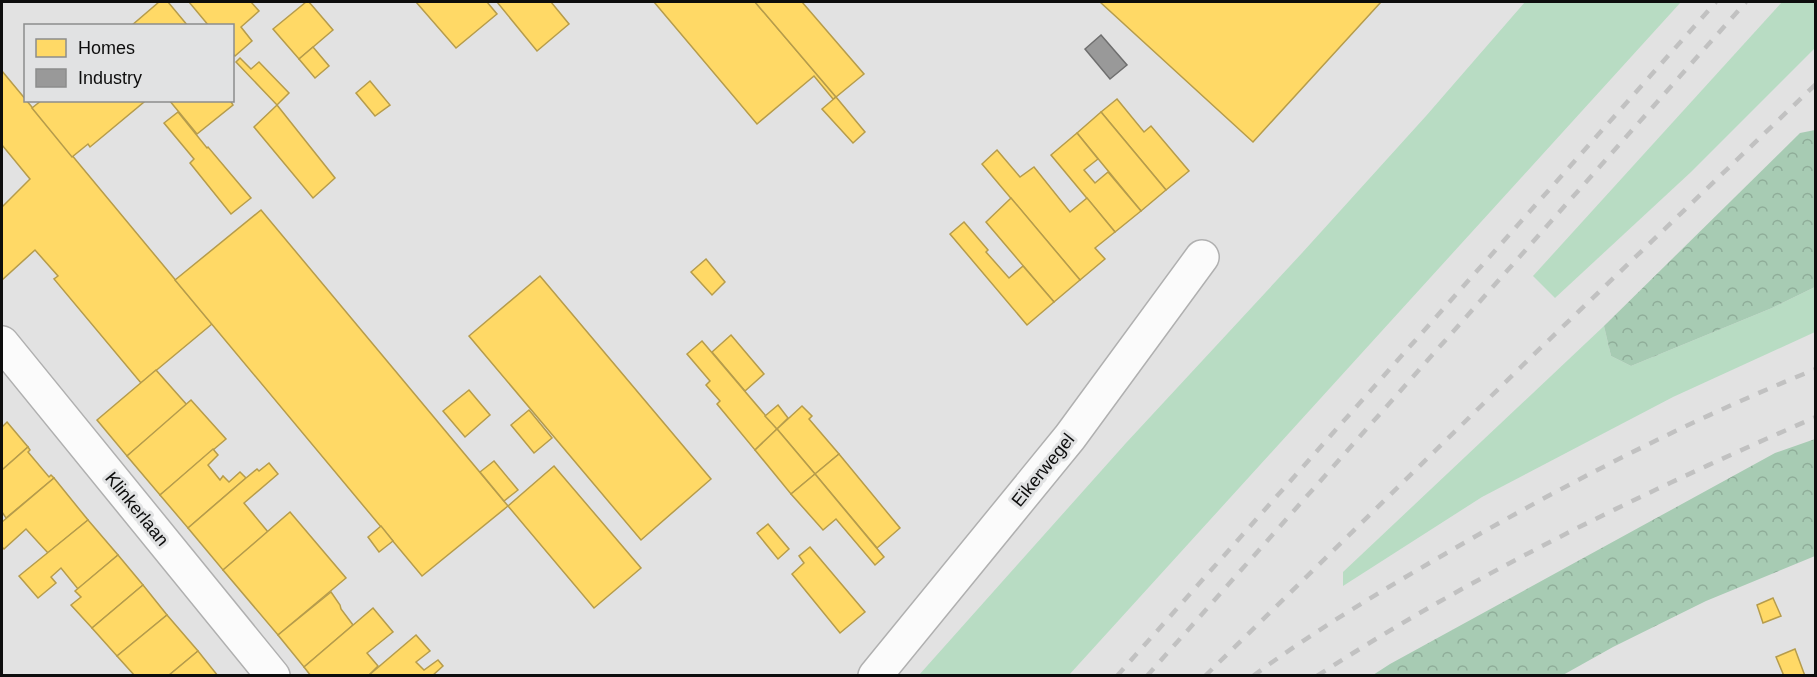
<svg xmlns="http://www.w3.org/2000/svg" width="1817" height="677" viewBox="0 0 1817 677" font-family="Helvetica,sans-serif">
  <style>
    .grass { fill: #b8dcc3 }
    .forest { fill: url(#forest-crowns) }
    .homes { fill: #ffd966; stroke: #b69c4b; stroke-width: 1.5 }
    .industry { fill: #999; stroke: #6f6f6f; stroke-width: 1.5 }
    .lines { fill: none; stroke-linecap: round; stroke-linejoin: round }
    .street-casing { stroke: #b0b0b0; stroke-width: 36 }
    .street { stroke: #fbfbfb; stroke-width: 33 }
    .rail { stroke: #c1c1c1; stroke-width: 4.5; stroke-dasharray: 10 10; stroke-linecap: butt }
    .labels { text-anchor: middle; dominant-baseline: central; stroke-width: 6; stroke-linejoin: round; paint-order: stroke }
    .street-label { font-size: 18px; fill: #0d0d0d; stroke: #e1e2e3 }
  </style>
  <defs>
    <pattern id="forest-crowns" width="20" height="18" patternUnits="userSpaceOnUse" patternTransform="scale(1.5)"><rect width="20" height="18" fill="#a7cbb3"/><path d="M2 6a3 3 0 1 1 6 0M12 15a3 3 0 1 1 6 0" fill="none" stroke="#8fad99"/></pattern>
  </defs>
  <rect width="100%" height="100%" fill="#e2e2e2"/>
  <g class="grass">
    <path d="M1525,2H1681L1069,675H919L1126,443L1302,253L1426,116Z"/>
    <path d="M1782,2H1815V48L1691,172L1555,298L1533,276Z"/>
    <path d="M1815,287V332L1673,397L1482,497L1343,586V572L1604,326L1611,356L1631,366L1772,308Z"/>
  </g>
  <g class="forest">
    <path d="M1815,130V287L1772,308L1631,366L1611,356L1604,326L1800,133Z"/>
    <path d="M1815,439V556L1706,601L1613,647L1563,675H1373L1390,664L1775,453Z"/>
  </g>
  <g class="homes">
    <path d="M159,2H168L188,26H131Z"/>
    <path d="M189,2H251L259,11L241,27L252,41L235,56L232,53V26H209Z"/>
    <path d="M306,2H309L333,30L299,59L273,29Z"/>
    <path d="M416,2H487L497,14L456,48Z"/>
    <path d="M497,2H551L569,24L537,51Z"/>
    <path d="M654,2H755L836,97L833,99L814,76L757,124Z"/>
    <path d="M755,2H802L864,74L836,97Z"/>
    <path d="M1100,2H1381L1253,142Z"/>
    <path d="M313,47L329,66L315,78L299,59Z"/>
    <path d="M240,58L251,69L259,62L289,93L277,105L236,62Z"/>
    <path d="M2,71L212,324L141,383L54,279L58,276L35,250L2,280V207L30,179L2,145Z"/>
    <path d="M370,81L390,105L375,116L356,93Z"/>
    <path d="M836,97L865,132L853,143L822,109Z"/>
    <path d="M1117,99L1144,132L1151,126L1189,171L1166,190L1101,112Z"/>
    <path d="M42,100H143L144,102L90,147L88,144L72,157L32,108Z"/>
    <path d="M169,100H230L233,105L197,134Z"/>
    <path d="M277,105L335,178L313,198L254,127Z"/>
    <path d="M178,112L207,148L208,147L251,198L231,214L190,163L194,159L164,123Z"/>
    <path d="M1101,112L1166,190L1141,211L1077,133Z"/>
    <path d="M1077,133L1098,159L1084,170L1095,183L1108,172L1141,211L1115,232L1051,155Z"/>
    <path d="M997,150L1020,177L1034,167L1070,212L1087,198L1115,232L1095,248L1105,259L1080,280L982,164Z"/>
    <path d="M1011,198L1080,280L1054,302L986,222Z"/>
    <path d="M261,210L508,506L422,576L175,280Z"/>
    <path d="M964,222L988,250L986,252L1009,278L1023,266L1054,302L1027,325L950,234Z"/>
    <path d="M706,259L725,282L712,295L691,272Z"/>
    <path d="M540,276L711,479L641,540L469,336Z"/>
    <path d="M731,335L764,374L745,391L712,352Z"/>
    <path d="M702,341L777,429L755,450L717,404L720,401L706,385L710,381L687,354Z"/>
    <path d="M156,370L187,405L127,456L97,420Z"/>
    <path d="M469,390L490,415L465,437L443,411Z"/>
    <path d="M191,400L226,439L160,495L127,456Z"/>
    <path d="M778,405L788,418L777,429L765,416Z"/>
    <path d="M802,406L812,416L809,419L839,454L815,474L777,429Z"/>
    <path d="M529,410L552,438L534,453L511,425Z"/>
    <path d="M7,422L28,447L2,470V427Z"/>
    <path d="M777,429L815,474L791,494L755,450Z"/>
    <path d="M28,447L30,450L28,452L49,477L51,475L54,478L6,518L2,512V470Z"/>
    <path d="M213,449L218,455L208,465L220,480L223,476L229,482L240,472L246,478L188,528L160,495Z"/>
    <path d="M839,454L900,528L877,548L815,474Z"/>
    <path d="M494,461L518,490L504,501L480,472Z"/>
    <path d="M269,463L278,474L244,503L268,532L223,570L188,528L246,478L257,469L259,471Z"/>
    <path d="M554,466L641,568L594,608L508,506Z"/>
    <path d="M815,474L884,557L875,565L836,519L823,530L791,494Z"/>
    <path d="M54,478L88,520L48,553L26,529L4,549L2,547V522Z"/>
    <path d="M290,512L346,578L278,635L223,570Z"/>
    <path d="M88,520L118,555L78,589L61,568L51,577L56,583L38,598L19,576Z"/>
    <path d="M768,524L789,549L778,559L757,533Z"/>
    <path d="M381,526L393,541L379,552L368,537Z"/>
    <path d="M810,547L865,612L840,633L792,574L804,563L799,556Z"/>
    <path d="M118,555L143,585L92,628L71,605L81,597L75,591Z"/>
    <path d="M143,585L167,615L117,656L92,628Z"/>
    <path d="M331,592L340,605L341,609L353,625L304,667L278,635Z"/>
    <path d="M1773,598L1781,616L1763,623L1757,605Z"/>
    <path d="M373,608L393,632L367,653L378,666L368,676H311L304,667Z"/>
    <path d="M167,615L198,651L168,676H135L117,656Z"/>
    <path d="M416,635L430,651L416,662L424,670L438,660L443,666L432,676H368Z"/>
    <path d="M1795,649L1805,676H1784L1776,657Z"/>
    <path d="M198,651L218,676H168Z"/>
  </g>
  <path class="industry" d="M1101,35L1127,65L1110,79L1085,49Z"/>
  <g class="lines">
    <g class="street-casing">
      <g id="street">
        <path d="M2,343L273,676"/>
        <path d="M875,676L1070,437L1202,257"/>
      </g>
    </g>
    <use href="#street" class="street"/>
    <g class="rail">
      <path d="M1117,676L1716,2"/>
      <path d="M1147,676L1746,2"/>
      <path d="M1205,676L1529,359L1816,84"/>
      <path d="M1253,676C1318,628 1388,587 1457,547C1573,480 1692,419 1816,369"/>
      <path d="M1317,676C1474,574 1644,492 1816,417"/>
    </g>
  </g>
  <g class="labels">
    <g class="street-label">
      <text transform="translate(1043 470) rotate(-51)">Eikerwegel</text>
      <text transform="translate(137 509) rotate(51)">Klinkerlaan</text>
    </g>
  </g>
  <rect width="1817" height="677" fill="none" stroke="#0d0d0d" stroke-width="6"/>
  <rect x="24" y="24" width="210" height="78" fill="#e1e2e3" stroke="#8c8d8d" stroke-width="1.5"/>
  <rect x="36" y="39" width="30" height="18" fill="#ffd966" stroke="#8c8d8d" stroke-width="1.5"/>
  <text x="78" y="54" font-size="18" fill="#0d0d0d">Homes</text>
  <rect x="36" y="69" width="30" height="18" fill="#999999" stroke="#8c8d8d" stroke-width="1.5"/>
  <text x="78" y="84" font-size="18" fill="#0d0d0d">Industry</text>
</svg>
